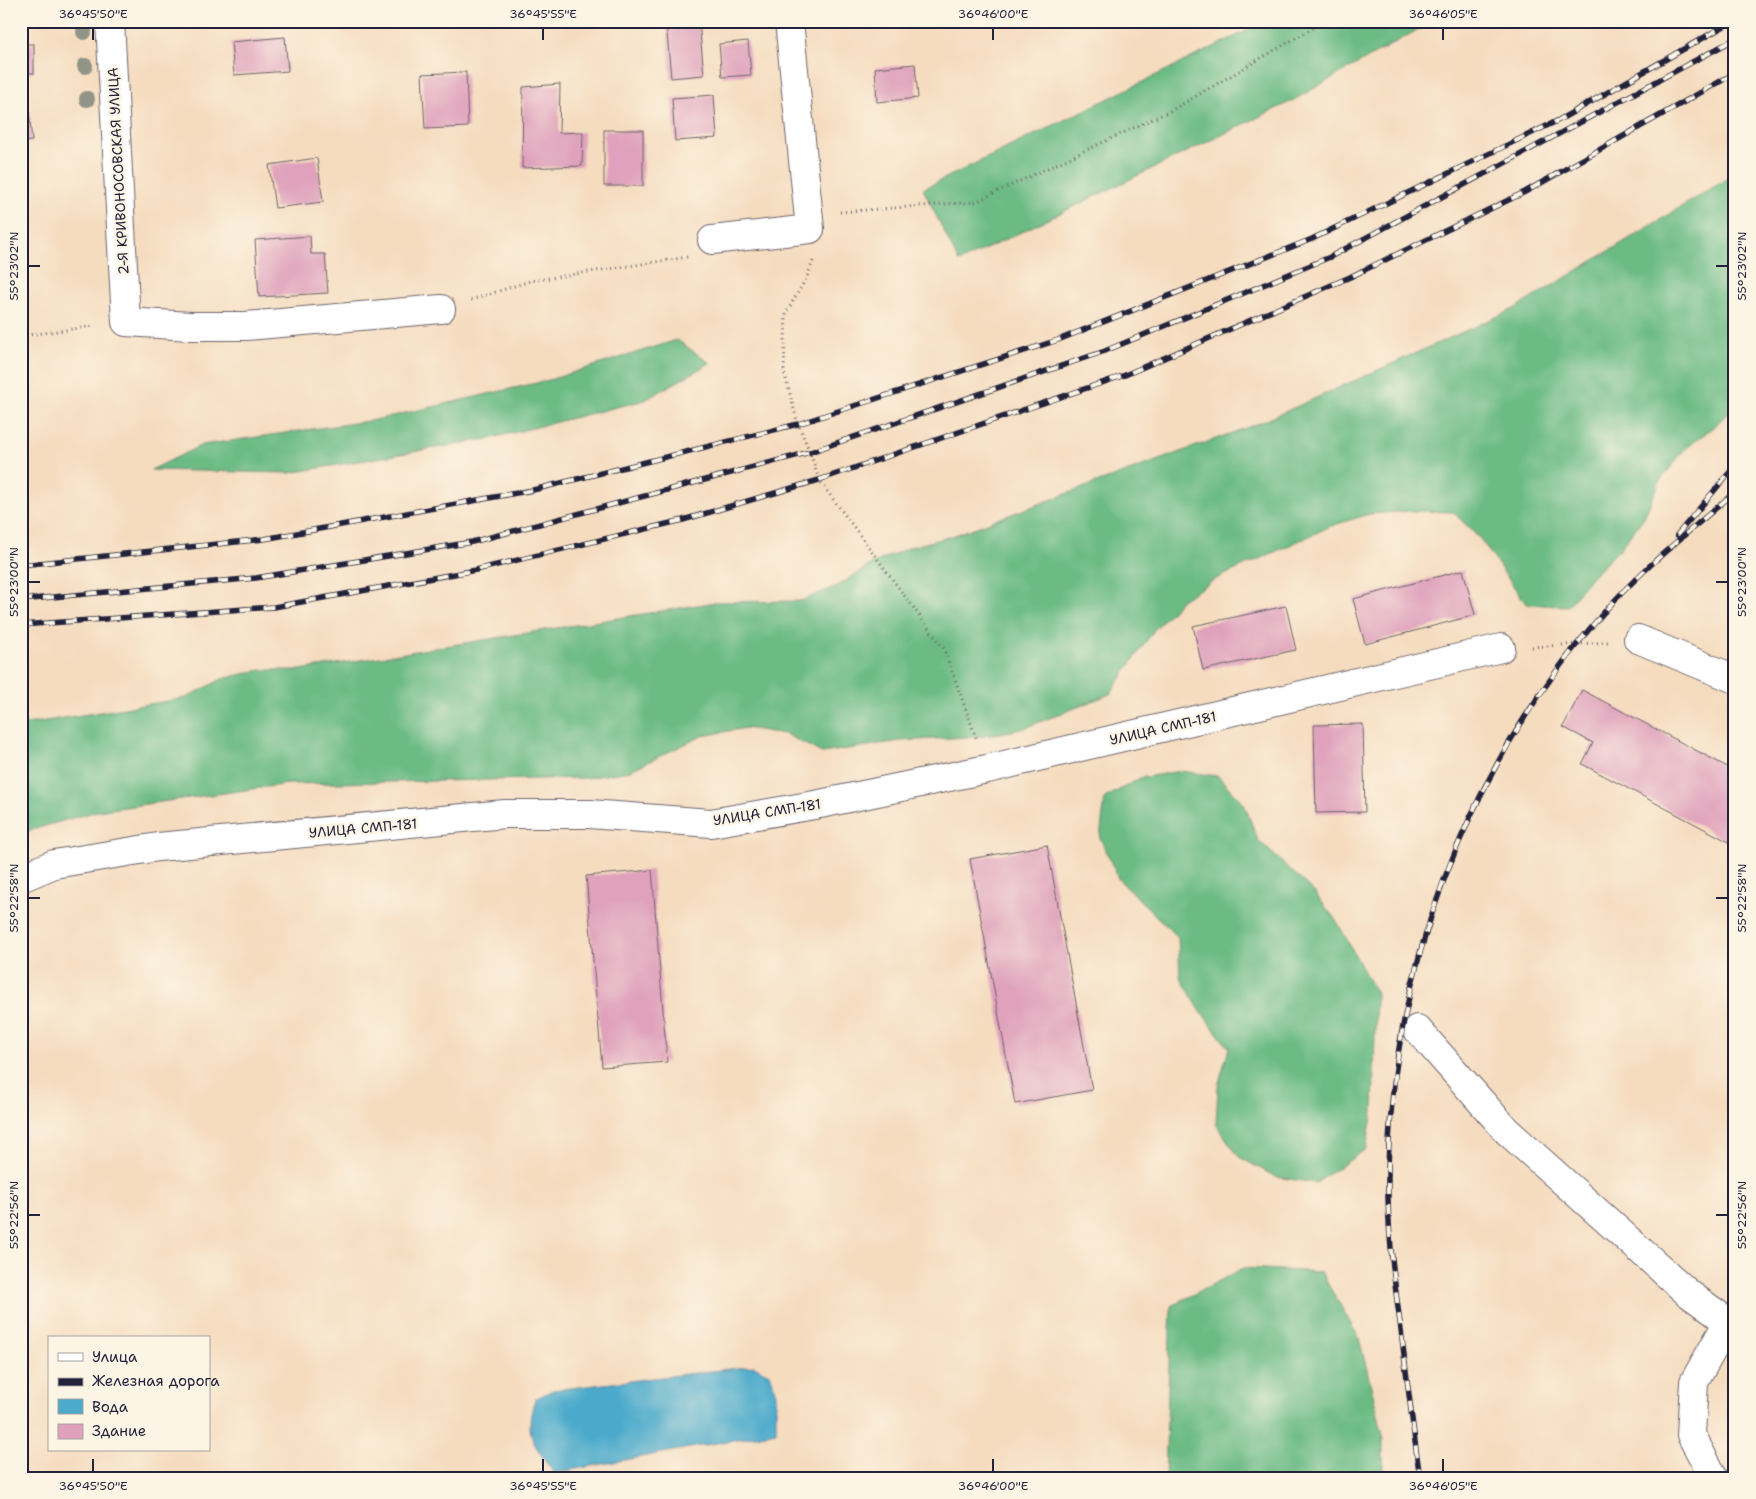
<svg xmlns="http://www.w3.org/2000/svg" width="1756" height="1499" viewBox="0 0 1756 1499" font-family="'Shantell Sans',sans-serif">
  <style>
    .forest { fill: #6cbb85; stroke: #476e60 }
    .water { fill: #4caacb; stroke: #376683 }
    .building { fill: #dfa1bb }
    .lines { fill: none; stroke-linecap: round; stroke-linejoin: round }
    .minor-casing { stroke: #6c6369; stroke-width: 30 }
    .path { stroke: #6c6369; stroke-width: 3; stroke-dasharray: 1 4; stroke-linecap: butt }
    .minor { stroke: #fff; stroke-width: 28 }
    .rail-casing { stroke: #22223b; stroke-width: 5.5 }
    .rail { stroke: #fcf5e5; stroke-width: 4; stroke-dasharray: 11; stroke-linecap: butt }
    .tree { fill: #919487 }
    .ticks { fill: none; stroke: #22223b; stroke-width: 2 }
    .labels { text-anchor: middle; dominant-baseline: central; stroke-width: 5; stroke-linejoin: round; paint-order: stroke }
    .street-label { font-size: 14px; fill: #22223b; stroke: #fcf5e5 }
    .neatline { fill: none; stroke: #22223b; stroke-width: 2 }
    .ticks-label { font-size: 12px; text-anchor: middle; fill: #22223b }
  </style>
  <rect width="100%" height="100%" fill="#fcf5e5"/>
  <filter id="ink" filterUnits="userSpaceOnUse"><feTurbulence type="fractalNoise" baseFrequency=".02" numOctaves="2"/><feDisplacementMap in="SourceGraphic" scale="10" xChannelSelector="R" yChannelSelector="G"/><feConvolveMatrix kernelMatrix="1 2 1 2 8 2 1 2 1" color-interpolation-filters="sRGB"/></filter>
  <filter id="wash" filterUnits="userSpaceOnUse"><feTurbulence type="fractalNoise" baseFrequency=".0096" numOctaves="4" result="noise"/><feDisplacementMap in="SourceGraphic" scale="20" xChannelSelector="R" yChannelSelector="G"/><feGaussianBlur stdDeviation="1.12" result="paint"/><feColorMatrix in="noise" values="0 0 0 0 0 0 0 0 0 0 0 0 0 0 0 0 0 1.4 0 .05"/><feComposite in="paint" operator="in"/></filter>
  <g filter="url(#wash)">
    <rect width="100%" height="100%" fill="#f5dcbf"/>
    <g class="forest">
      <path d="M1267,21H1433L1290,102L959,262L923,189Z"/>
      <path d="M1735,174V405L1717,424L1684,450L1660,481L1644,517L1620,549L1592,576L1568,606L1526,604L1481,540L1453,512L1411,511L1369,514L1331,526L1218,578L1183,599L1154,630L1110,694L1022,729L984,736L900,741L822,753L785,734L745,728L702,736L629,771L587,778L288,784L97,811L21,833V725L186,698L222,679L260,670H300L716,602L801,601L839,585L872,564L910,547L952,536L1262,422L1514,309Z"/>
      <path d="M677,340L710,363L645,400L488,439L290,473L151,470L202,445L375,420L549,380Z"/>
      <path d="M1180,771L1218,776L1244,804L1258,840L1314,892L1338,923L1376,994L1373,1111L1366,1149L1316,1183L1276,1177L1239,1157L1216,1124L1218,1086L1229,1048L1201,1012L1180,977L1178,937L1119,880L1100,838L1105,798L1140,778Z"/>
      <path d="M1244,1268L1321,1272L1359,1338L1383,1435V1478H1165L1171,1306Z"/>
    </g>
    <path class="water" d="M754,1366L771,1375L776,1394V1432L554,1473C534,1444 523,1436 535,1399L553,1390Z"/>
    <g id="blocks">
      <g class="building">
        <path d="M671,21H699L704,75L671,78L666,22Z"/>
        <path d="M285,37L288,71L234,75L231,42Z"/>
        <path d="M748,41L751,75L722,77L719,44Z"/>
        <rect x="21" y="44" width="13" height="29"/>
        <path d="M915,64L918,98L877,102L875,68Z"/>
        <path d="M466,72L468,127L425,129L422,74Z"/>
        <path d="M560,84L559,133L583,132L582,166L522,168L523,87Z"/>
        <path d="M714,95L717,138L675,141L672,98Z"/>
        <path d="M29,110L32,141L21,142V111Z"/>
        <rect x="604" y="130" width="39" height="56"/>
        <path d="M317,158L323,202L275,208L269,165Z"/>
        <path d="M21,175H23L28,243H21Z"/>
        <path d="M310,236L311,254H325L328,293L259,297L255,240Z"/>
        <path d="M1463,570L1475,615L1365,644L1353,599Z"/>
        <path d="M1286,606L1296,650L1203,670L1193,626Z"/>
        <path d="M1582,690L1735,771V831L1729,842L1582,764L1593,743L1563,727Z"/>
        <path d="M1363,724L1365,812L1316,813L1314,725Z"/>
        <path d="M1047,845L1092,1090L1015,1104L970,859Z"/>
        <path d="M652,870L667,1062L602,1067L586,876Z"/>
      </g>
    </g>
  </g>
  <g filter="url(#ink)">
    <use href="#blocks" fill-opacity="0" stroke="#6c6369" stroke-width="1"/>
    <g class="lines">
      <g class="minor-casing">
        <g id="minor">
          <path d="M110,21L126,322L191,326H246L441,309"/>
          <path d="M712,240L810,229L789,21"/>
          <path d="M1638,639L1735,679"/>
          <path d="M21,878L54,864L158,847L505,814H589L711,823L820,804L987,769L1501,648"/>
          <path d="M1417,1029L1507,1131L1688,1293L1735,1327"/>
          <path d="M1714,1478L1691,1435L1694,1382L1728,1322"/>
        </g>
      </g>
      <g class="path">
        <path d="M840,212L975,202L1172,110L1325,21"/>
        <path d="M813,261L807,277L786,313L784,372L798,424L810,452L819,480L944,649L977,740"/>
        <path d="M471,300L530,281L688,257"/>
        <path d="M21,336L95,326"/>
        <path d="M1532,647L1608,642"/>
      </g>
      <use href="#minor" class="minor"/>
      <g class="rail-casing">
        <g id="rail">
          <path d="M1677,535L1735,466"/>
          <path d="M21,565L264,539L533,490L798,424L1058,340L1312,239L1559,120L1733,21"/>
          <path d="M21,600L256,578L472,542L810,452L1105,351L1330,257L1735,39"/>
          <path d="M21,625L274,607L476,570L683,520L819,480L1125,375L1350,277L1525,192L1735,73"/>
          <path d="M1420,1478C1413,1429 1407,1379 1401,1330C1395,1286 1389,1243 1388,1198C1385,980 1467,760 1616,599C1653,560 1694,527 1735,492"/>
        </g>
      </g>
      <use href="#rail" class="rail"/>
    </g>
    <g class="tree">
      <circle cx="84" cy="32" r="8"/>
      <circle cx="85" cy="66" r="8"/>
      <circle cx="87" cy="99" r="8"/>
    </g>
  </g>
  <path class="ticks" d="M93,28V40M543,28V40M993,28V40M1443,28V40M28,266H40M1716,266H1728M28,582H40M1716,582H1728M28,898H40M1716,898H1728M28,1215H40M1716,1215H1728M93,1459V1472M543,1459V1472M993,1459V1472M1443,1459V1472"/>
  <g class="labels">
    <g class="street-label">
      <text transform="translate(118 171) rotate(-93)">2-Я КРИВОНОСОВСКАЯ УЛИЦА</text>
      <text transform="translate(1163 728) rotate(-13)">УЛИЦА СМП-181</text>
      <text transform="translate(767 812) rotate(-9)">УЛИЦА СМП-181</text>
      <text transform="translate(363 828) rotate(-5)">УЛИЦА СМП-181</text>
    </g>
  </g>
  <rect width="1756" height="1499" fill="none" stroke="#fcf5e5" stroke-width="55"/>
  <rect x="48" y="1336" width="162" height="115" fill="#fcf5e5" stroke="#a5a1a1"/>
  <rect x="58" y="1353" width="25" height="8" fill="#ffffff" stroke="#a5a1a1"/>
  <text x="92" y="1362" font-size="15" fill="#22223b">Улица</text>
  <rect x="58" y="1378" width="25" height="8" fill="#22223b" stroke="#a5a1a1"/>
  <text x="92" y="1386" font-size="15" fill="#22223b">Железная дорога</text>
  <rect x="58" y="1399" width="25" height="15" fill="#4caacb" stroke="#a5a1a1"/>
  <text x="92" y="1412" font-size="15" fill="#22223b">Вода</text>
  <rect x="58" y="1424" width="25" height="15" fill="#dfa1bb" stroke="#a5a1a1"/>
  <text x="92" y="1436" font-size="15" fill="#22223b">Здание</text>
  <rect x="28" y="28" width="1700" height="1444" class="neatline"/>
  <g class="ticks-label">
    <text x="93" y="18">36°45'50"E</text>
    <text x="543" y="18">36°45'55"E</text>
    <text x="993" y="18">36°46'00"E</text>
    <text x="1443" y="18">36°46'05"E</text>
    <text transform="translate(14 266) rotate(-90)" y="4">55°23'02"N</text>
    <text transform="translate(1742 266) rotate(-90)" y="4">55°23'02"N</text>
    <text transform="translate(14 582) rotate(-90)" y="4">55°23'00"N</text>
    <text transform="translate(1742 582) rotate(-90)" y="4">55°23'00"N</text>
    <text transform="translate(14 898) rotate(-90)" y="4">55°22'58"N</text>
    <text transform="translate(1742 898) rotate(-90)" y="4">55°22'58"N</text>
    <text transform="translate(14 1215) rotate(-90)" y="4">55°22'56"N</text>
    <text transform="translate(1742 1215) rotate(-90)" y="4">55°22'56"N</text>
    <text x="93" y="1490">36°45'50"E</text>
    <text x="543" y="1490">36°45'55"E</text>
    <text x="993" y="1490">36°46'00"E</text>
    <text x="1443" y="1490">36°46'05"E</text>
  </g>
</svg>
